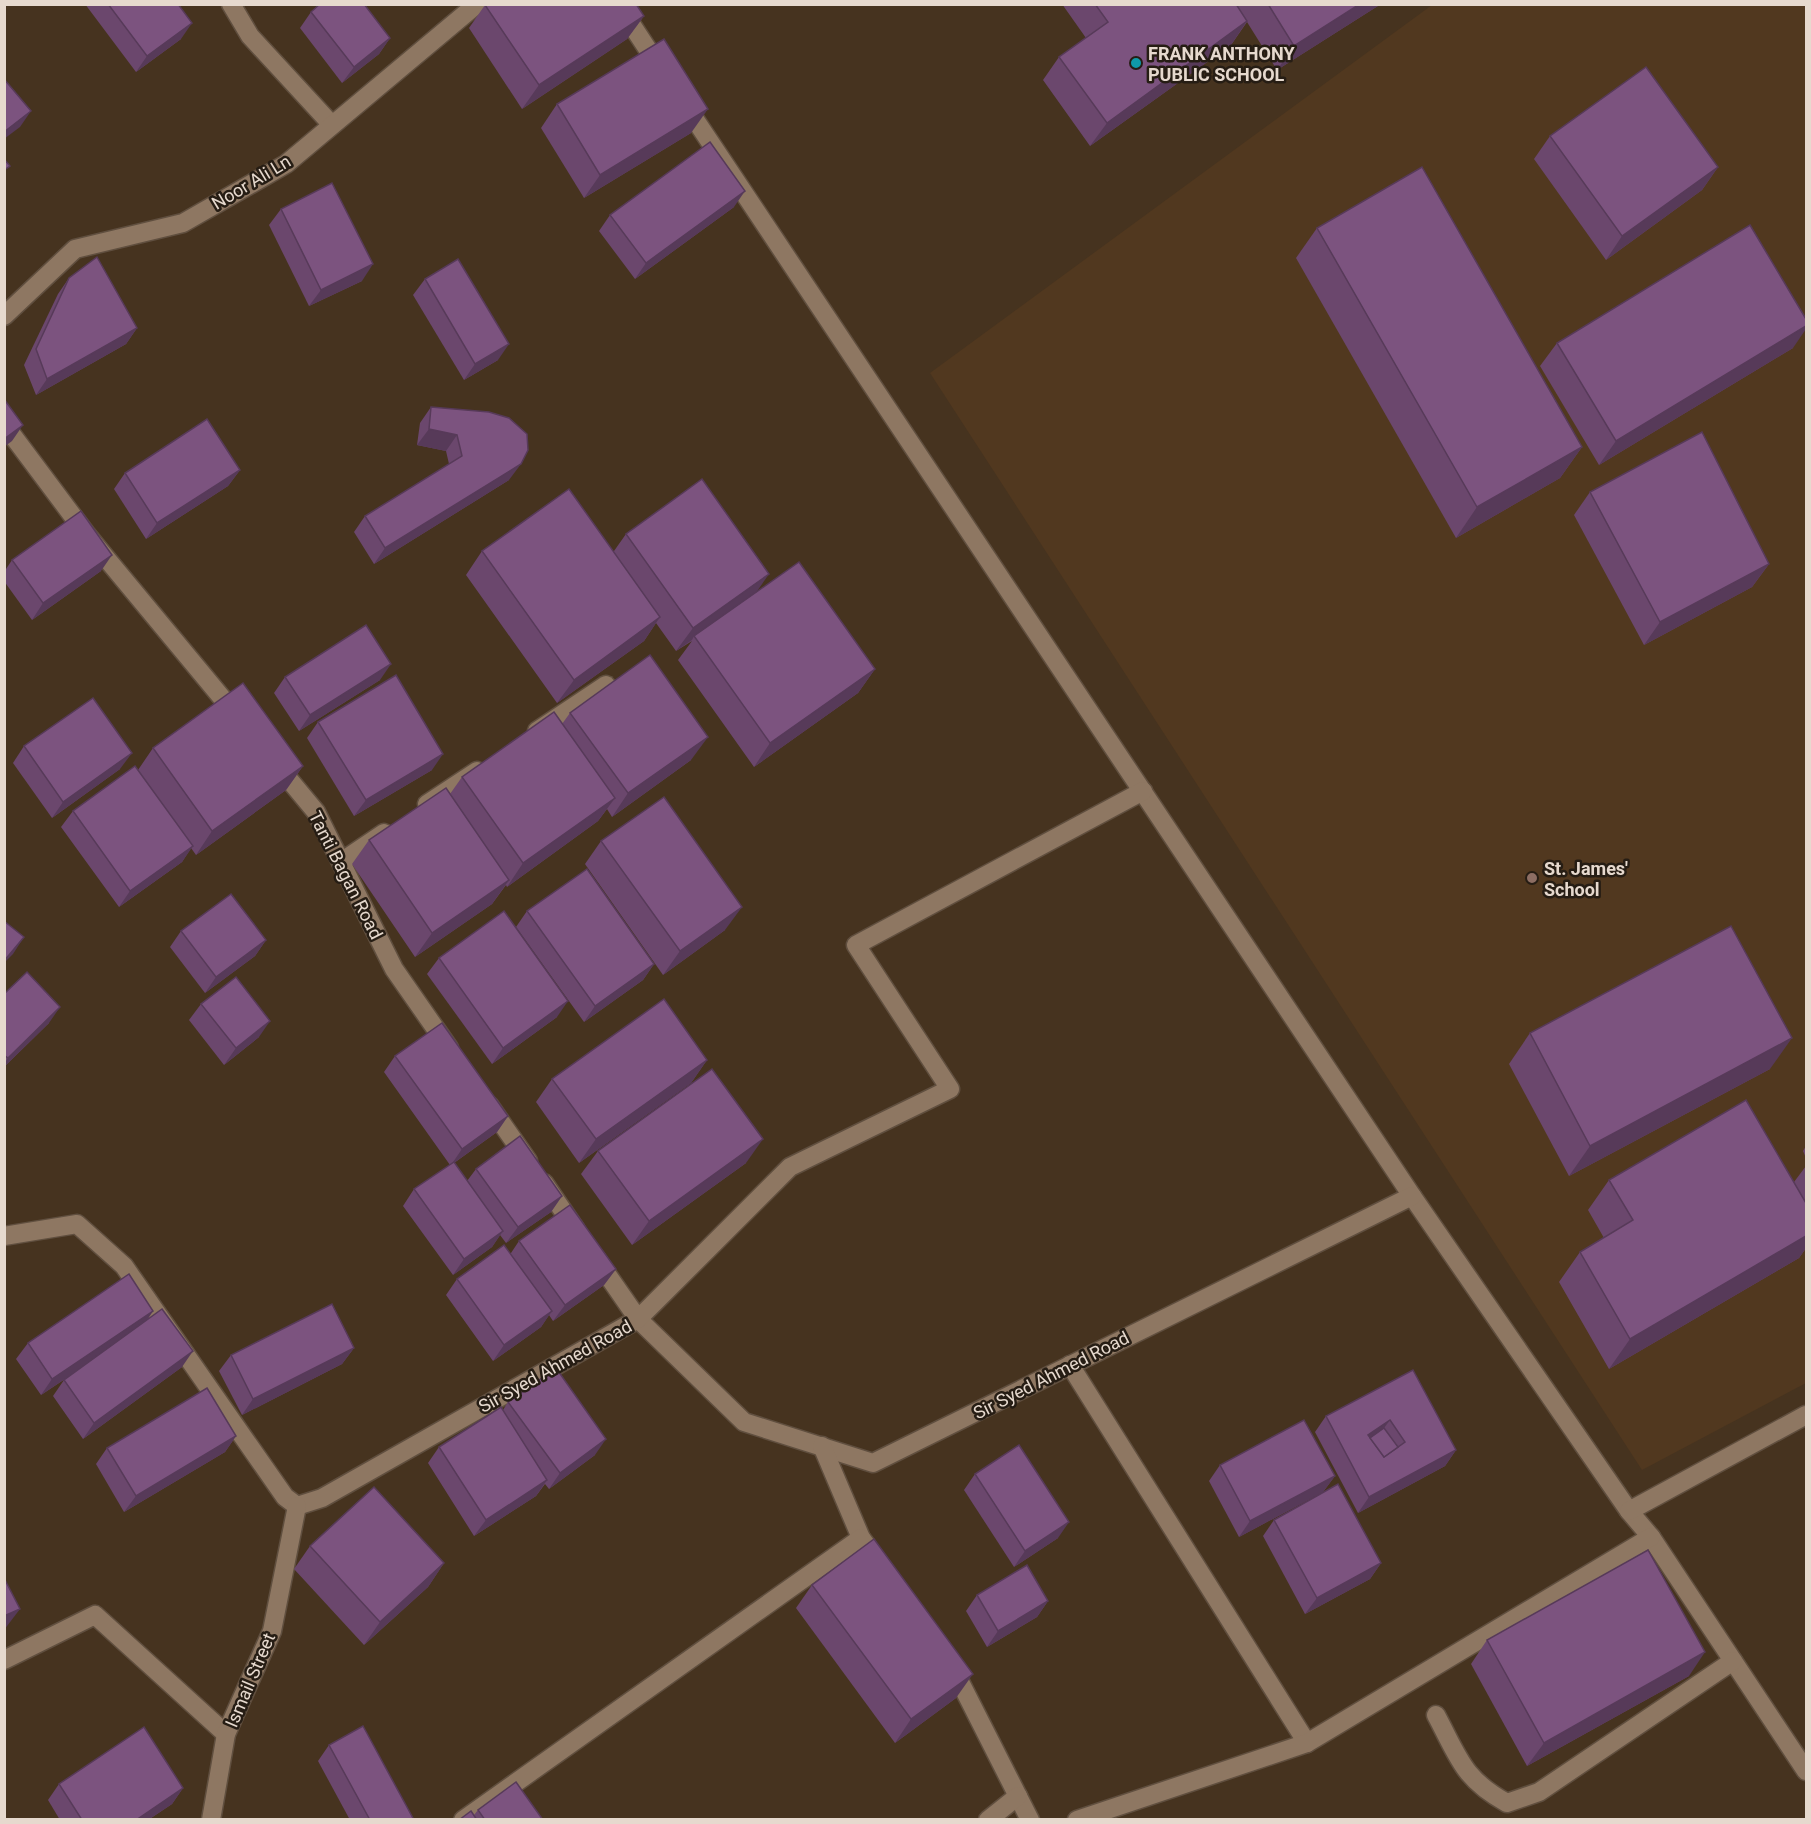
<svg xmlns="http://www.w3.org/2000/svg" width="1811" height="1824" viewBox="0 0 1811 1824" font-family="Roboto,sans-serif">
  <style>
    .built { fill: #51381f }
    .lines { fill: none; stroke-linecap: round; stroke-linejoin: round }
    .minor-casing { stroke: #604f3f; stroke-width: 21 }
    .minor { stroke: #8e7762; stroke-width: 18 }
    .wall { fill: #6b476d }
    .shaded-wall { fill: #573a59 }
    .building { fill: #7c537f; stroke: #573a59; stroke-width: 1.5; fill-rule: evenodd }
    .culture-dot { fill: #0f9aa8; stroke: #261d14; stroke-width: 2 }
    .education-dot { fill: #8d6e63; stroke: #261d14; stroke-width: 2 }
    .labels { text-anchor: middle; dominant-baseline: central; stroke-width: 5; stroke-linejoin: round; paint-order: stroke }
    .poi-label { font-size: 18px; font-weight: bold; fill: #e6d9ce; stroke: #261d14; text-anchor: start }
    .street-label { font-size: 18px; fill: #e6d9ce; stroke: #261d14 }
  </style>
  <rect width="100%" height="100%" fill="#46331f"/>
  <path class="built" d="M1432,5H1806V1383L1642,1470L930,373Z"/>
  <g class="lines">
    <g class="minor-casing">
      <g id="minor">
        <path d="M231,4L250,36L332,125"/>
        <path d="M618,4L660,68"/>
        <path d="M684,103L1412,1196L1629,1511L1651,1537L1806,1771"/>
        <path d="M4,316L75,249L183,223L286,164L477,4"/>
        <path d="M4,424L87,535L237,716"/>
        <path d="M537,731L606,685"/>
        <path d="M277,765L316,812L394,969L449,1048"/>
        <path d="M427,804L477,771"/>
        <path d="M341,862L384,833"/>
        <path d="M489,1105L528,1161"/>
        <path d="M544,1183L576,1230"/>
        <path d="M4,1236L77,1224L124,1266L285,1497L297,1506L322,1498L638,1319L744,1422L873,1463L1412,1196"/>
        <path d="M595,1257L638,1319L790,1167L950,1089L856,945L1143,791"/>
        <path d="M1070,1365L1307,1743"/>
        <path d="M822,1446L861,1538L867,1546"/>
        <path d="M1629,1511L1806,1415"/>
        <path d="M4,1660L95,1615L226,1734"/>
        <path d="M952,1666L1030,1820"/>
        <path d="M1436,1715C1459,1758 1463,1779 1507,1803L1539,1792L1733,1661"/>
        <path d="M211,1820L226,1734L272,1631L297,1506"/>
        <path d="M463,1820L861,1538"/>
        <path d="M988,1820L1018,1796"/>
        <path d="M1077,1820L1307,1743L1651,1537"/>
      </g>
    </g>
    <use href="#minor" class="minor"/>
  </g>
  <g class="wall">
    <path d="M85,4H178L181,39L136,72Z"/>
    <path d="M1062,4H1236L1242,13L1236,4H1381L1277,70L1247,22L1231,45L1090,146L1043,80L1059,57L1086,38Z"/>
    <path d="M485,5L644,16L627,39L522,109L469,28Z"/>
    <path d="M311,12L390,38L379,54L342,83L300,28Z"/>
    <path d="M557,104L691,133L584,198L541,128Z"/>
    <path d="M1550,136L1718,167L1702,190L1606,260L1534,159Z"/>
    <path d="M734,207L635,279L599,231L610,215Z"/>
    <path d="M281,209L362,281L309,306L269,225Z"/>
    <path d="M1317,228L1582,447L1560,478L1456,538L1296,258Z"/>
    <path d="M69,278L137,328L126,344L36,395L24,365L58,294Z"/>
    <path d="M425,279L498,360L464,380L413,295Z"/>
    <path d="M1557,343L1793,348L1599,465L1540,366Z"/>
    <path d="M431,407L509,480L374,564L354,532L365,516L449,464L446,451L417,445L420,423Z"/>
    <path d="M240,470L228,486L146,539L114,489L125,473Z"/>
    <path d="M1590,492L1769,564L1752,587L1644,645L1574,515Z"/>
    <path d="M626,534L756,593L875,669L858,693L754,767L678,660L692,641L676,651L656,623L644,641L557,703L466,575L482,551H614Z"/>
    <path d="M12,560L101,571L32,620L4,581V572Z"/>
    <path d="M285,677L380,680L299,731L274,693Z"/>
    <path d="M570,713L691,760L612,817L607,809L598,821L507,887L506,885L492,904L415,957L352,864L369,840L450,794L462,777L562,724Z"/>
    <path d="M318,722L432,770L354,816L307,738Z"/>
    <path d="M24,746L120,769L52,818L13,763Z"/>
    <path d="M153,748L303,766L286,790L196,855L191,848L182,862L119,907L61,827L73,811L138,770Z"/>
    <path d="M601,841L725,930L663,975L585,864Z"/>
    <path d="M527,911L654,964L643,980L584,1022L516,927Z"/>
    <path d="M181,931L266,940L255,956L205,993L170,947Z"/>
    <path d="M439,958L557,1017L492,1064L427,974Z"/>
    <path d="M4,994L49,1023L4,1067Z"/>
    <path d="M201,1004L259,1037L224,1065L189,1020Z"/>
    <path d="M1530,1033L1770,1069L1569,1176L1509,1064Z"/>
    <path d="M395,1056L508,1116L497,1132L454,1163L467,1181L476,1169L562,1196L551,1212L506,1243L500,1235L492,1247L453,1275L403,1206L414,1189L450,1165L384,1072Z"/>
    <path d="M707,1060L691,1083L579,1163L536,1102L552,1079Z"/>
    <path d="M1806,1146V1158L1803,1151Z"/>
    <path d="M598,1151L746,1163L632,1245L581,1174Z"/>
    <path d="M1806,1166V1248L1799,1258L1609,1369L1559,1282L1580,1252L1604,1238L1588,1210L1609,1180L1794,1182Z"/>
    <path d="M519,1241L616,1269L604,1285L553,1321L549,1315L541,1327L493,1361L446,1295L457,1279L511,1253Z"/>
    <path d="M153,1311L147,1320L182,1367L83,1439L53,1396L64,1380L74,1373L41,1395L16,1359L28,1343Z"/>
    <path d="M354,1348L342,1364L242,1415L219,1371L231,1355Z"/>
    <path d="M1413,1370L1456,1450L1445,1466L1358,1513L1315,1432L1326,1416Z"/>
    <path d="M508,1402L595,1455L549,1489L545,1484L536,1496L474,1536L428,1463L439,1447L503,1410Z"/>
    <path d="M236,1436L225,1452L124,1512L96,1464L107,1448Z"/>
    <path d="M1220,1465L1335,1476L1323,1492L1239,1537L1209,1481Z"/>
    <path d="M975,1474L1058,1538L1014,1567L964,1490Z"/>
    <path d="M1274,1520L1381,1563L1370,1579L1305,1614L1263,1536Z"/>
    <path d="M310,1546L444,1563L428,1587L364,1645L294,1569Z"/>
    <path d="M812,1585L956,1698L895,1743L796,1608Z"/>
    <path d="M977,1595L1048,1601L1037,1617L987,1647L966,1611Z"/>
    <path d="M1487,1640L1689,1676L1527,1766L1471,1664Z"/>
    <path d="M329,1745L414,1820H350L318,1761Z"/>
    <path d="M59,1784L183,1788L172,1804L148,1820H60L48,1800Z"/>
    <path d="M478,1810L543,1820H459L474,1815Z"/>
  </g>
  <g class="shaded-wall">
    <path d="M1360,4H1381L1277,70L1294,46Z"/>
    <path d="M644,16L627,39L522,109L539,85Z"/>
    <path d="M1247,21L1231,45L1090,146L1107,123Z"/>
    <path d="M192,23L181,39L136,72L147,56Z"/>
    <path d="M390,38L379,54L342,83L354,67Z"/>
    <path d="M708,109L691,133L584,198L600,175Z"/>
    <path d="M31,111L20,127L4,139V132Z"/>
    <path d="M1718,167L1702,190L1606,260L1622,236Z"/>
    <path d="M745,191L734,207L635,279L646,263Z"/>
    <path d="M373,264L362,281L309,306L321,290Z"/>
    <path d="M1806,326V329L1793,348L1599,465L1616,441Z"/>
    <path d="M137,328L126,344L36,395L47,379Z"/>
    <path d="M509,344L498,360L464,380L475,364Z"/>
    <path d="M23,425L12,441L4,447V439Z"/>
    <path d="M429,429L457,435L446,451L417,445Z"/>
    <path d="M1582,447L1560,478L1456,538L1477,507Z"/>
    <path d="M521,464L509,480L374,564L385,548Z"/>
    <path d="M240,470L228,486L146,539L157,523Z"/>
    <path d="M112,555L101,571L32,620L43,603Z"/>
    <path d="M1769,564L1752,587L1644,645L1660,622Z"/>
    <path d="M769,574L753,597L694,636L692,640L676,651L693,628Z"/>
    <path d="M660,617L644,641L557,703L574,680Z"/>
    <path d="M391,664L380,680L299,731L310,715Z"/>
    <path d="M875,669L858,693L754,767L770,743Z"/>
    <path d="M708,737L691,760L612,817L628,793Z"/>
    <path d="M132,753L120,769L52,818L63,802Z"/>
    <path d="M443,754L432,770L354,816L366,800Z"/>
    <path d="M303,766L286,790L196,855L212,831Z"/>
    <path d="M615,798L598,821L507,887L523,863Z"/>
    <path d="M193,846L182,862L119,907L130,891Z"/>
    <path d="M509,880L492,904L415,957L432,933Z"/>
    <path d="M742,907L725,930L663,975L680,951Z"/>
    <path d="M24,937L13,954L4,963V961Z"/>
    <path d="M266,940L255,956L205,993L216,977Z"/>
    <path d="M654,964L643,980L584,1022L595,1006Z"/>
    <path d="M568,1001L557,1017L492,1064L503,1048Z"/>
    <path d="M60,1007L49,1023L4,1067V1064L8,1058Z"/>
    <path d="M270,1021L259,1037L224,1065L236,1048Z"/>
    <path d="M1792,1038L1770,1069L1569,1176L1590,1146Z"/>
    <path d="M707,1060L691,1083L579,1163L596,1139Z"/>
    <path d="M508,1116L497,1132L451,1165L462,1149Z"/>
    <path d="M763,1139L746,1163L632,1245L649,1221Z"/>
    <path d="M562,1196L551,1212L506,1243L518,1227Z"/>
    <path d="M503,1231L492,1247L453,1275L464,1259Z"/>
    <path d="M1806,1236V1248L1799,1258L1609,1369L1630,1339Z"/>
    <path d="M616,1269L604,1285L553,1321L565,1305Z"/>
    <path d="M153,1311L142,1327L41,1395L52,1379Z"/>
    <path d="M552,1311L541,1327L493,1361L504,1345Z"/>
    <path d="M354,1348L342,1364L242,1415L253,1399Z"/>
    <path d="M193,1351L182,1367L83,1439L94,1423Z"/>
    <path d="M1390,1420L1378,1436L1365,1446L1368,1435Z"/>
    <path d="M236,1436L225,1452L124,1512L136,1496Z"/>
    <path d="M606,1439L595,1455L549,1489L560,1473Z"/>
    <path d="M1456,1450L1445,1466L1358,1513L1369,1497Z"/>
    <path d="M1335,1476L1323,1492L1239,1537L1250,1521Z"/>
    <path d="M547,1480L536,1496L474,1536L486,1520Z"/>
    <path d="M1069,1522L1058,1538L1014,1567L1025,1551Z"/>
    <path d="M444,1563L428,1587L364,1645L380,1622Z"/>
    <path d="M1381,1563L1370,1579L1305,1614L1317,1598Z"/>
    <path d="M1048,1601L1037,1617L987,1647L998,1631Z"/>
    <path d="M20,1609L4,1630V1616Z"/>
    <path d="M1705,1652L1689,1676L1527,1766L1544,1743Z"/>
    <path d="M973,1674L956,1698L895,1743L911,1719Z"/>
    <path d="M183,1788L172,1804L148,1820H136Z"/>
  </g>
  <g class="building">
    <path d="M108,4H178L192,23L147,56Z"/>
    <path d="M320,4H364L390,38L354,67L311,12Z"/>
    <path d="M636,4L644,16L539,85L485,5Z"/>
    <path d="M1095,4H1236L1247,21L1107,123L1059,57L1108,22Z"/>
    <path d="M1268,4H1360L1294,46Z"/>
    <path d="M664,39L708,109L600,175L557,104Z"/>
    <path d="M1646,67L1718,167L1622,236L1550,136Z"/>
    <path d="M4,79L31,111L4,132Z"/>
    <path d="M710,142L745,191L646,263L610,215Z"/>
    <path d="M4,159L10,166L4,170Z"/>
    <path d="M1422,167L1582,447L1477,507L1317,228Z"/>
    <path d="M332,183L373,264L321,290L281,209Z"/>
    <path d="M1750,225L1806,319V326L1616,441L1557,343Z"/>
    <path d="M97,257L137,328L47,379L36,349L69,278Z"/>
    <path d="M458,259L509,344L475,364L425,279Z"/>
    <path d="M4,399L23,425L4,439Z"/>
    <path d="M431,407L489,412L509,418L527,434L528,450L521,464L385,548L365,516L462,456L457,435L429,429Z"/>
    <path d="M207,419L240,470L157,523L125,473Z"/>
    <path d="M1702,432L1769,564L1660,622L1590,492Z"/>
    <path d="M702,479L769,574L693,628L626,534Z"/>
    <path d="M569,489L660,617L574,680L482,551Z"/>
    <path d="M81,511L112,555L43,603L12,560Z"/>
    <path d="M799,562L875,669L770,743L694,636Z"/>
    <path d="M366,625L391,664L310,715L285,677Z"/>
    <path d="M650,655L708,737L628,793L570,713Z"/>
    <path d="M396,675L443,754L366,800L318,722Z"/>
    <path d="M243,683L303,766L212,831L153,748Z"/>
    <path d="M93,698L132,753L63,802L24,746Z"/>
    <path d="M554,712L615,798L523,863L462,777Z"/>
    <path d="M135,766L193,846L130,891L73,811Z"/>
    <path d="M446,788L509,880L432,933L369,840Z"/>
    <path d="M664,797L742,907L680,951L601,841Z"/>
    <path d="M587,869L654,964L595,1006L527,911Z"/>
    <path d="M231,894L266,940L216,977L181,931Z"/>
    <path d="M504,911L568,1001L503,1048L439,958Z"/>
    <path d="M4,921L24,937L4,961Z"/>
    <path d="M1731,926L1792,1038L1590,1146L1530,1033Z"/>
    <path d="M27,972L60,1007L8,1058L4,1055V994Z"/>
    <path d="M236,977L270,1021L236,1048L201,1004Z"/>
    <path d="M664,999L707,1060L596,1139L552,1079Z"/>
    <path d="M442,1023L508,1116L462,1149L395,1056Z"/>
    <path d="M712,1069L763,1139L649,1221L598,1151Z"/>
    <path d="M1746,1100L1806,1203V1236L1630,1339L1580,1252L1633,1220L1609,1180Z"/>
    <path d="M520,1136L562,1196L518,1227L476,1169Z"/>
    <path d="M454,1162L503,1231L464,1259L414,1189Z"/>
    <path d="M570,1205L616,1269L565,1305L519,1241Z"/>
    <path d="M504,1245L552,1311L504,1345L457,1279Z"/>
    <path d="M129,1274L153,1311L52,1379L28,1343Z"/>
    <path d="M332,1304L354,1348L253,1399L231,1355Z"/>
    <path d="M162,1309L193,1351L94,1423L64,1380Z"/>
    <path d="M556,1368L606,1439L560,1473L508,1402Z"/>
    <path d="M1413,1370L1456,1450L1369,1497L1326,1416ZM1390,1420L1405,1442L1384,1457L1368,1435Z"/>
    <path d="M207,1388L236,1436L136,1496L107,1448Z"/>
    <path d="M501,1407L547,1480L486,1520L439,1447Z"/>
    <path d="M1304,1420L1335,1476L1250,1521L1220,1465Z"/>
    <path d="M1384,1428L1398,1447L1384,1457L1370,1438Z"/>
    <path d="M1019,1445L1069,1522L1025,1551L975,1474Z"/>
    <path d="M1338,1484L1381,1563L1317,1598L1274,1520Z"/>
    <path d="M374,1487L444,1563L380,1622L310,1546Z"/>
    <path d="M874,1539L973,1674L911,1719L812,1585Z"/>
    <path d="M1648,1550L1705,1652L1544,1743L1487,1640Z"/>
    <path d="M1027,1565L1048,1601L998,1631L977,1595Z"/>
    <path d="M4,1578L20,1609L4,1616Z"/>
    <path d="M363,1726L414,1820H370L329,1745Z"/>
    <path d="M144,1727L183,1788L136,1820H82L59,1784Z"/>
    <path d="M516,1782L543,1820H485L478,1810Z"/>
    <path d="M471,1811L477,1820H459Z"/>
  </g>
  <circle class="culture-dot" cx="1136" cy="63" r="6"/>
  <circle class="education-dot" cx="1532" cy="878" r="6"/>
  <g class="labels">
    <g class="poi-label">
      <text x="1148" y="53">FRANK ANTHONY<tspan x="1148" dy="21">PUBLIC SCHOOL</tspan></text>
      <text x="1544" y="868">St. James'<tspan x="1544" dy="21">School</tspan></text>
    </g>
    <g class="street-label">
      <text transform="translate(251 182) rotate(-31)">Noor Ali Ln</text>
      <text transform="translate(346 875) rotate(63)">Tanti Bagan Road</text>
      <text transform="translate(555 1366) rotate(-29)">Sir Syed Ahmed Road</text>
      <text transform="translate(1051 1375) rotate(-27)">Sir Syed Ahmed Road</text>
      <text transform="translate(250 1680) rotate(-67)">Ismail Street</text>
    </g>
  </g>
  <rect width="1811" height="1824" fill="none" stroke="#e6d9ce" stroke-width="12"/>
</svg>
